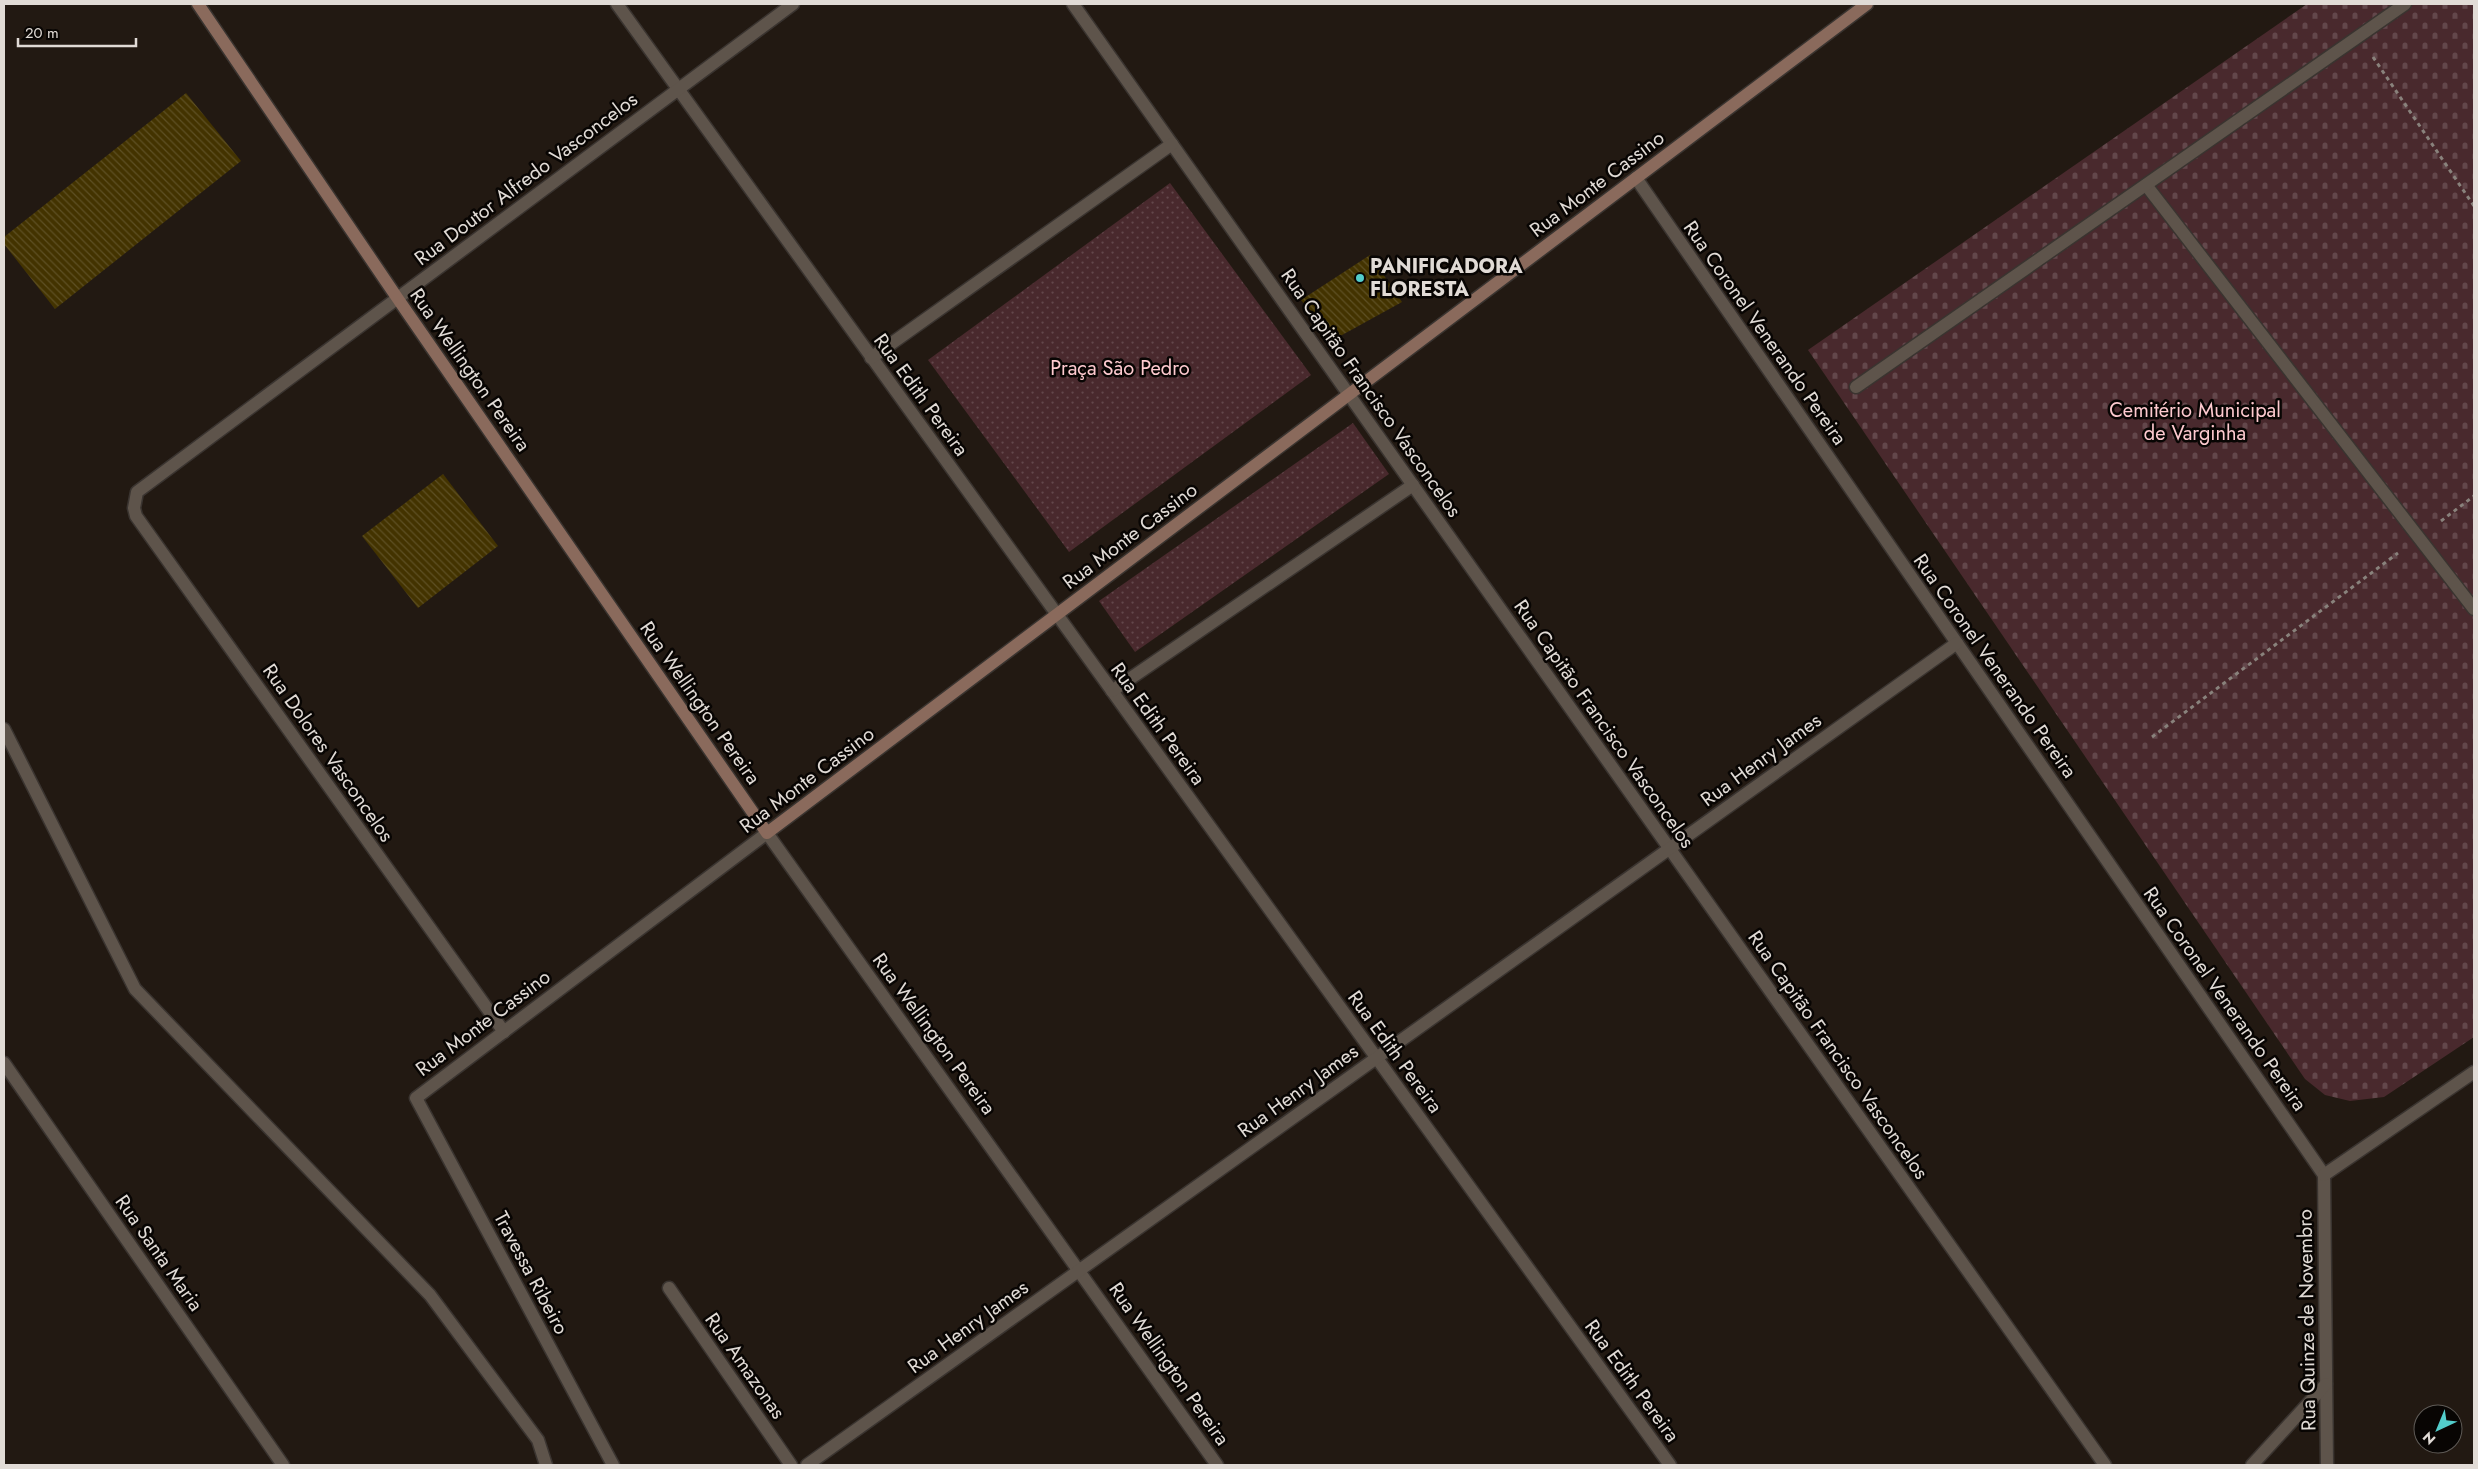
<svg xmlns="http://www.w3.org/2000/svg" width="2478" height="1469" viewBox="0 0 2478 1469" font-family="Jost,sans-serif">
  <style>
    .cemetery { fill: url(#cemetery-stones) }
    .park { fill: url(#park-dots) }
    .building { fill: url(#building-back-hatch) }
    .lines { fill: none; stroke-linecap: round; stroke-linejoin: round }
    .lane-casing { stroke: #3a3430; stroke-width: 15 }
    .street-casing { stroke: #3a3430; stroke-width: 15 }
    .secondary-casing { stroke: #3a3430; stroke-width: 15 }
    .path { stroke: #89827c; stroke-width: 3; stroke-dasharray: 4 4; stroke-linecap: butt }
    .lane { stroke: #5e544b; stroke-width: 12 }
    .street { stroke: #5e544b; stroke-width: 12 }
    .secondary { stroke: #8a6a5c; stroke-width: 12 }
    .poi-dot { fill: #53cdcb; stroke: #080503; stroke-width: 2 }
    .labels { text-anchor: middle; dominant-baseline: central; stroke-width: 5; stroke-linejoin: round; paint-order: stroke }
    .street-label { font-size: 20px; fill: #e1dbd6; stroke: #080503 }
    .poi-label { font-size: 20px; font-weight: bold; fill: #e1dbd6; stroke: #080503; text-anchor: start }
    .park-label { font-size: 20px; fill: #fecacf; stroke: #080503 }
  </style>
  <defs>
    <pattern id="cemetery-stones" width="16" height="16" patternUnits="userSpaceOnUse" patternTransform="scale(1.25)"><rect width="16" height="16" fill="#49292d"/><path d="M2 7V4a2 2 0 0 1 4 0v3zM10 15v-3a2 2 0 0 1 4 0v3z" fill="#63474b"/></pattern>
    <pattern id="park-dots" width="8" height="8" patternUnits="userSpaceOnUse" patternTransform="scale(1.25)"><rect width="8" height="8" fill="#49292d"/><path d="M2 2h.1M6 6h.1" fill="none" stroke="#63474b" stroke-width="1.8" stroke-linecap="round"/></pattern>
    <pattern id="building-back-hatch" width="6" height="6" patternUnits="userSpaceOnUse" patternTransform="scale(1.25)"><rect width="6" height="6" fill="#433300"/><path d="M-1 5l2 2M0 0l6 6M5-1l2 2" fill="none" stroke="#5e5024"/></pattern>
  </defs>
  <rect width="100%" height="100%" fill="#221912"/>
  <path class="cemetery" d="M2307,4H2474V1037L2384,1097L2350,1101L2325,1095L2305,1079L1808,350Z"/>
  <g class="park">
    <path d="M1170,183L1311,375L1069,552L928,360Z"/>
    <path d="M1353,423L1389,474L1135,652L1099,601Z"/>
  </g>
  <g class="building">
    <path d="M186,93L241,161L55,309L4,244V237Z"/>
    <path d="M1370,255L1402,302L1333,340L1301,300Z"/>
    <path d="M443,474L498,546L418,608L362,536Z"/>
  </g>
  <g class="lines">
    <g class="lane-casing">
      <g id="lane">
        <path d="M2146,185L2474,609"/>
        <path d="M1856,387L2405,4"/>
      </g>
    </g>
    <g class="street-casing">
      <g id="street">
        <path d="M617,4L1670,1465"/>
        <path d="M1073,4L2105,1465"/>
        <path d="M1636,178L2324,1175"/>
        <path d="M871,358L1172,144"/>
        <path d="M1112,691L1413,485"/>
        <path d="M4,729L135,989L430,1295L538,1440L546,1465"/>
        <path d="M504,1032L136,516L134,508L137,492L793,4"/>
        <path d="M4,1063L283,1465"/>
        <path d="M2324,1175L2327,1465"/>
        <path d="M2324,1175L2474,1072"/>
        <path d="M669,1288L791,1465"/>
        <path d="M613,1465L416,1098L767,833L1217,1465"/>
        <path d="M807,1465L1957,643"/>
        <path d="M2252,1465L2326,1384"/>
      </g>
    </g>
    <g class="secondary-casing">
      <path id="secondary" d="M198,4L398,299L767,833L1867,4"/>
    </g>
    <g class="path">
      <path d="M2373,57L2474,206"/>
      <path d="M2441,521L2474,496"/>
      <path d="M2152,737L2398,553"/>
    </g>
    <use href="#lane" class="lane"/>
    <use href="#street" class="street"/>
    <use href="#secondary" class="secondary"/>
  </g>
  <circle class="poi-dot" cx="1360" cy="278" r="5"/>
  <g class="labels">
    <g class="street-label">
      <text transform="translate(526 179) rotate(-37)">Rua Doutor Alfredo Vasconcelos</text>
      <text transform="translate(1597 184) rotate(-37)">Rua Monte Cassino</text>
      <text transform="translate(1765 333) rotate(55)">Rua Coronel Venerando Pereira</text>
      <text transform="translate(470 370) rotate(55)">Rua Wellington Pereira</text>
      <text transform="translate(1371 393) rotate(55)">Rua Capitão Francisco Vasconcelos</text>
      <text transform="translate(921 395) rotate(54)">Rua Edith Pereira</text>
      <text transform="translate(1130 536) rotate(-37)">Rua Monte Cassino</text>
      <text transform="translate(1995 666) rotate(55)">Rua Coronel Venerando Pereira</text>
      <text transform="translate(700 703) rotate(55)">Rua Wellington Pereira</text>
      <text transform="translate(1158 724) rotate(54)">Rua Edith Pereira</text>
      <text transform="translate(1604 724) rotate(55)">Rua Capitão Francisco Vasconcelos</text>
      <text transform="translate(328 753) rotate(55)">Rua Dolores Vasconcelos</text>
      <text transform="translate(1761 760) rotate(-36)">Rua Henry James</text>
      <text transform="translate(807 780) rotate(-37)">Rua Monte Cassino</text>
      <text transform="translate(2225 999) rotate(55)">Rua Coronel Venerando Pereira</text>
      <text transform="translate(483 1023) rotate(-37)">Rua Monte Cassino</text>
      <text transform="translate(934 1034) rotate(54)">Rua Wellington Pereira</text>
      <text transform="translate(1395 1052) rotate(54)">Rua Edith Pereira</text>
      <text transform="translate(1838 1055) rotate(55)">Rua Capitão Francisco Vasconcelos</text>
      <text transform="translate(1298 1091) rotate(-36)">Rua Henry James</text>
      <text transform="translate(159 1253) rotate(55)">Rua Santa Maria</text>
      <text transform="translate(531 1273) rotate(62)">Travessa Ribeiro</text>
      <text transform="translate(2307 1320) rotate(-91)">Rua Quinze de Novembro</text>
      <text transform="translate(968 1327) rotate(-36)">Rua Henry James</text>
      <text transform="translate(1169 1364) rotate(55)">Rua Wellington Pereira</text>
      <text transform="translate(745 1366) rotate(55)">Rua Amazonas</text>
      <text transform="translate(1632 1381) rotate(54)">Rua Edith Pereira</text>
    </g>
    <g class="poi-label">
      <text x="1370" y="266">PANIFICADORA<tspan x="1370" dy="23">FLORESTA</tspan></text>
    </g>
    <g class="park-label">
      <text x="1120" y="368">Praça São Pedro</text>
      <text x="2195" y="410">Cemitério Municipal<tspan x="2195" dy="23">de Varginha</tspan></text>
    </g>
  </g>
  <rect width="2478" height="1469" fill="none" stroke="#e1dbd6" stroke-width="10"/>
  <g transform="translate(2438 1429) rotate(224)"><circle r="24" fill="#080503" stroke="#5f5b57"/>
  <path d="M0-4L9 19L0 12L-9 19Z" fill="#53cdcb"/>
  <text y="-8" font-size="14" font-weight="bold" text-anchor="middle" fill="#e1dbd6">N</text>
  </g>
  <path d="M18 38v8h118v-8" fill="none" stroke="#e1dbd6" stroke-width="2.5"/>
  <text x="25" y="38" font-size="15" fill="#e1dbd6" stroke="#080503" stroke-width="4" paint-order="stroke">20 m</text>
</svg>
